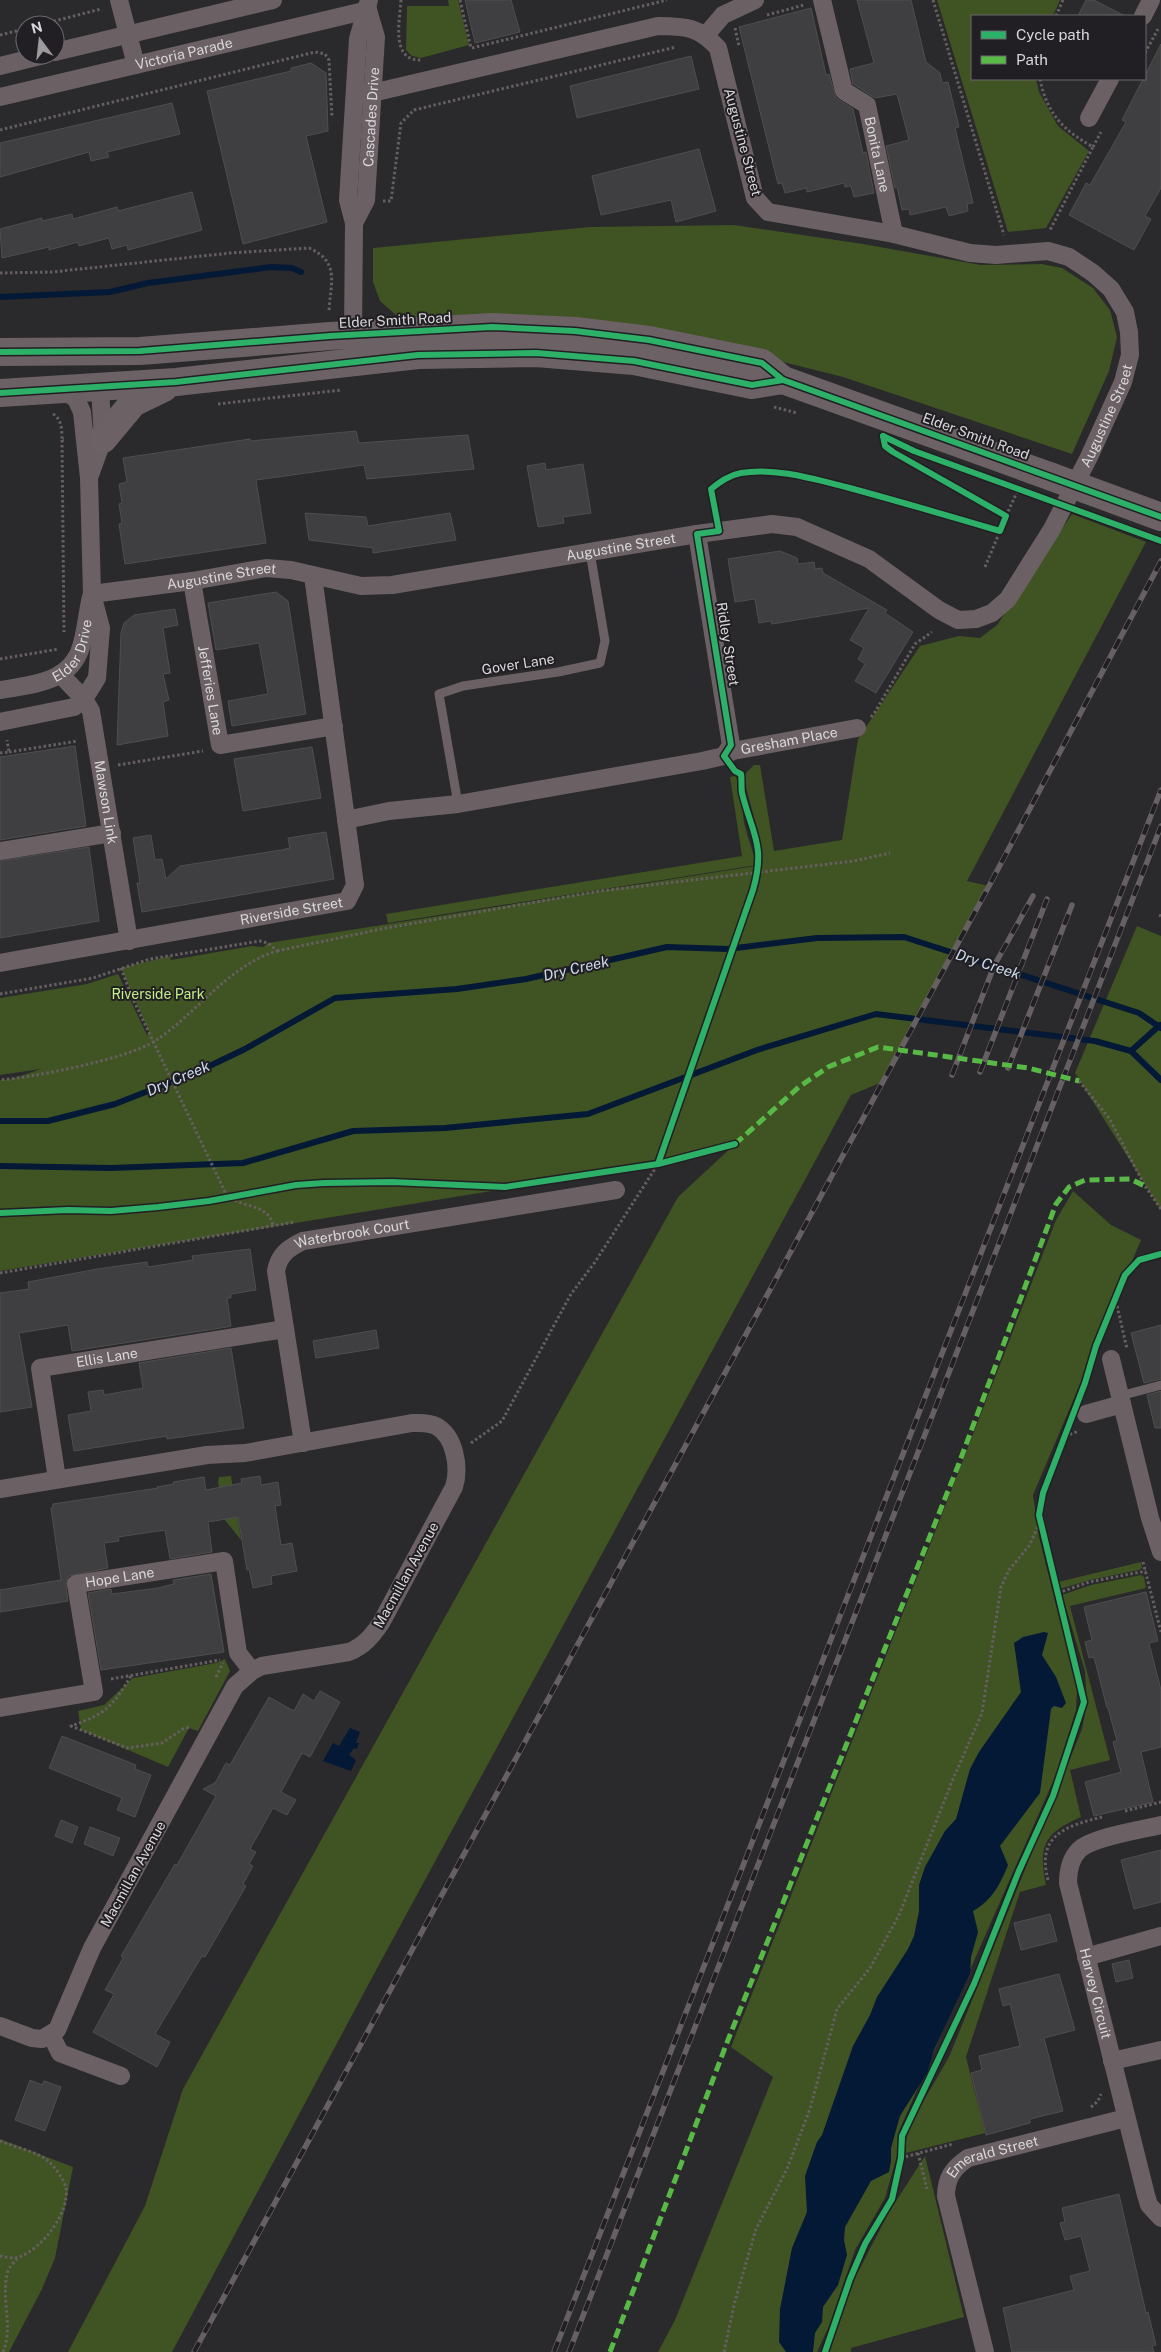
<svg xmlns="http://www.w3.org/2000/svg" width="1161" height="2352" viewBox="0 0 1161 2352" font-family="'Public Sans',sans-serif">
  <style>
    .green { fill: #405323 }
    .water { fill: #041935 }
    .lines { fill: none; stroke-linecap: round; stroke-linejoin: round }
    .stream { stroke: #041935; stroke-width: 6 }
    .building { fill: #3f3e40; stroke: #4f4e4f }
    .path { stroke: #665f61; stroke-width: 3; stroke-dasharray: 2.5 2.5; stroke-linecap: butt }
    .lane { stroke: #6b6164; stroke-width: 9 }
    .street { stroke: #6b6164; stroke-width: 18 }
    .primary { stroke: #6c6266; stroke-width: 28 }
    .rail-casing { stroke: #666062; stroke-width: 5.5 }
    .rail { stroke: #211f23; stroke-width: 4; stroke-dasharray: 11; stroke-linecap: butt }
    .primary-bridge { stroke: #6c6266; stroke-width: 28 }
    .quiet { stroke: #58b947; stroke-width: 5; stroke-dasharray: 10 5; stroke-linecap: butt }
    .cycleway-casing { stroke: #211f23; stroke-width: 9 }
    .cycleway { stroke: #2db169; stroke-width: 6 }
    .labels { text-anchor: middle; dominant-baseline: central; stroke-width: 4; stroke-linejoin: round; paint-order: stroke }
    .street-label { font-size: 14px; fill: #d9d7da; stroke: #211f23 }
    .park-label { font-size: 14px; fill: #c3f086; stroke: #211f23 }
    .water-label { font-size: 15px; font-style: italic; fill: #cddaec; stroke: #211f23 }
  </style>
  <rect width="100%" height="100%" fill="#2a292b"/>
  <g class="green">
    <path d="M448,0H458L469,45L421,58L412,56L406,50L407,6H449Z"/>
    <path d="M937,0H1060L1053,16H972V79H1036L1039,92L1058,126L1089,151L1046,228L1008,232Z"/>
    <path d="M734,225L863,244L981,265L1042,264L1062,268L1093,288L1110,310L1117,337L1109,371L1072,454L843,377L679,336L433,320L397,316L380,301L373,282V248L590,227Z"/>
    <path d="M1072,514L1146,542L967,881L989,886L880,1083L851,1095L374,1974L172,2352H68L145,2206L183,2089L678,1197L734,1145L658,1164L0,1271V1080L12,1079L41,1069L0,1075V998L87,984L118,974L147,1035L150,1034L121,968L170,956L171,960L252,946L263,947L268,943L762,865L760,840L744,780L746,773L754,765H760L774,851L842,840L858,739L920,646L959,636L980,638L997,625Z"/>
    <path d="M735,776C745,788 741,811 745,826C748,839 753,852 757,865L388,923L386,914L742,856L730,777Z"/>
    <path d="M1137,926L1161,936V1210L1075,1073Z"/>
    <path d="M1073,1191L1111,1225L1141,1240L1033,1495L1039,1537L1077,1689L1076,1710L1055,1777L899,2131L897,2156L885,2198L855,2250L829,2326L817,2352H658L675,2320L773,2077L731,2047L941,1517L1056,1220Z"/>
    <path d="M231,1476L241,1540L225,1520L218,1482L219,1477Z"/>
    <path d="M1141,1562L1142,1568L1139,1570L1090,1580L1060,1589L1058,1582Z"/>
    <path d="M1141,1575L1144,1577L1146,1588L1070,1606L1110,1760L1070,1770L1081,1817C1044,1833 1038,1846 1046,1885L1020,1892L966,2057L985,2133L906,2153V2139L913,2119L949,2057L1082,1729L1087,1703L1085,1671L1062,1595L1091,1585Z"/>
    <path d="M225,1659L230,1671L198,1731L189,1728L168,1767L81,1730L78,1711L104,1705L133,1678L216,1663Z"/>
    <path d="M0,2139L73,2167L55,2258L42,2289L9,2352H0Z"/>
    <path d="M925,2156L964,2317L851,2348V2352H827L856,2276L889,2212Z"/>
  </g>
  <g class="water">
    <path d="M1044,1632L1048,1633L1042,1655L1056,1677L1066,1703L1062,1708L1054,1706L1051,1709L1040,1793L1000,1846L1008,1865C1000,1885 992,1900 973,1911L978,1932L971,1957L970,1973L934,2050L927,2073L900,2116L891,2148V2161L889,2172L871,2181L845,2227L844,2240L847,2255L838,2285L823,2307L822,2322L815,2333L813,2352H786L779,2342L780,2309L792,2248L807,2212L805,2176L817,2142L822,2135L853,2046L870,2015L877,1997L908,1949L914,1936L919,1911V1885L925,1867L945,1831L956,1819L970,1769L979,1752L1021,1692L1014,1643L1023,1637Z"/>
    <path d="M350,1728L360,1732L356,1743H359L357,1749L354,1748L349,1755L356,1760L351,1771L323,1761L333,1743L339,1746Z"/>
  </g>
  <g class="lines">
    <g class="stream">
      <path d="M0,297L110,292L148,283L271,267L292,268L301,272"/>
      <path d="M1131,1051L1160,1025"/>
      <path d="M0,1121H48L115,1104L197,1072L245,1049L335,998L457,989L526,979L667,947L728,949L817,938L904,937L1139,1013L1161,1028"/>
      <path d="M0,1166L111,1168L243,1163L353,1131L445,1128L588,1114L757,1050L876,1014L1095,1041L1131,1051L1161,1080"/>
    </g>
  </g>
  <g class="building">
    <path d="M465,0H511L520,32L475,43Z"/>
    <path d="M857,0H911L926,62L940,73L942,83L948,82L959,127L955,128L973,203L967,204L968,211L949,216L946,207L910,215L909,209L902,210L897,187L895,188L886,146L909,140L897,94L875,98L853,84L850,69L874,63Z"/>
    <path d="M1086,0H1094L1125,16H1078Z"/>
    <path d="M811,8L826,75L829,74L836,98L853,109L863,153L866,152L874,193L854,197L851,186L845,187L844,183L807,192V188L785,193L782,183L778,184L739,27Z"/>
    <path d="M1161,44V188L1145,216L1151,219L1134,250L1069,215L1086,183L1090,185L1126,122L1122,120Z"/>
    <path d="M691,56L699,89L577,118L570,86Z"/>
    <path d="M311,63L326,73L328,131L306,136L327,222L243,244L207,91L291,71V68Z"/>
    <path d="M172,103L180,134L107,152L109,157L91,161L89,152L0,177V143Z"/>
    <path d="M699,149L716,211L676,222L671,200L601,215L592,176Z"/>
    <path d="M192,192L202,230L128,250L127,245L112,249L109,238L79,246L78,242L49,250V247L2,258L0,229L42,218V221L72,214L73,219L117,207L118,211Z"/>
    <path d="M356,431L359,443L468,435L474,469L367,479L364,465L256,480L266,543L125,564L119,524L122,523L119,504L122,503L119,484L127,482L123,458L250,439L251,441Z"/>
    <path d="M545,463L546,470L583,464L591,513L563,517L564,523L538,527L527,466Z"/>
    <path d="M305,513L366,517L368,526L450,513L456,540L373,553V548L309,540Z"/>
    <path d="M780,551L797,558L798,564L814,562L815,569L822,568L823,573L887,610L885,613L913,632L876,693L855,681L865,664L858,659L864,648L850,640L869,608L772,624L771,621L759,623L755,599L735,602L728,559Z"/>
    <path d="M276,592L288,601L306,714L232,726L228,701L268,694L259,643L216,650L208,603Z"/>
    <path d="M175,609L178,625L163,628L170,673L163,674L169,700L163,702L168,736L117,745L121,633L124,623L134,615Z"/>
    <path d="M75,746L86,826L0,840V757Z"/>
    <path d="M312,747L321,798L243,811L234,759Z"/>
    <path d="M326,832L334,879L142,912L137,883H140L133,838L151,835L155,860L162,859L166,879L180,866L281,850L290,848L288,838Z"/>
    <path d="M89,847L99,921L0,938V861Z"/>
    <path d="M250,1249L256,1290L231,1294V1298H227L231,1326L227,1327L72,1351L68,1325L19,1333L32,1407L0,1412V1293L29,1289L28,1282L97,1269L147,1262L148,1267L193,1260L192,1256Z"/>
    <path d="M1161,1325V1379L1144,1383L1131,1333Z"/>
    <path d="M376,1330L379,1348L316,1358L313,1341Z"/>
    <path d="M231,1348L244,1428L167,1439V1436L74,1451L68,1415L91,1411L88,1392L103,1390L104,1395L143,1388L139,1363Z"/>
    <path d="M1161,1391V1428H1155L1147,1395Z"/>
    <path d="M260,1476L261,1485L278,1482L281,1505L275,1506L281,1545L292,1543L297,1571L271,1576L272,1584L253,1588L249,1569L247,1570L238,1517L208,1522L212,1552L170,1559L165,1530L118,1537L119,1541L104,1543L108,1568L69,1576L66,1585L68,1601L0,1612V1590L61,1580L51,1508L53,1507V1504L158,1488L157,1487L174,1484L173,1482L204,1477L206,1490L242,1483L241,1479Z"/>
    <path d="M211,1574L224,1652L101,1670L88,1593L111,1589L112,1594L158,1588L174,1584L173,1580Z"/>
    <path d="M1146,1592L1158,1641L1149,1643L1161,1690V1747L1141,1752L1153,1802L1094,1816L1085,1782L1121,1772L1113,1742L1117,1741L1108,1708H1107L1094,1657L1089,1658L1085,1642L1092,1640L1084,1607Z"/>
    <path d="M320,1691L340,1702L310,1757L302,1753L281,1792L296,1800L287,1815L273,1808L250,1849L256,1852L249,1864L253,1866L243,1884L246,1886L205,1957L202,1956L155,2034L170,2042L157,2067L93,2032L114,1994L105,1990L123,1958L121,1956L175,1864L177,1865L216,1796L203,1789L215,1783L226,1763L230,1765L269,1697L294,1711L303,1694L314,1701Z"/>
    <path d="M62,1736L136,1765L135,1769L151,1775L135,1817L117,1810L122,1798L49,1768Z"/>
    <path d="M61,1820L78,1827L72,1843L55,1836Z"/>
    <path d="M90,1827L120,1838L113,1856L84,1844Z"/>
    <path d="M1161,1850V1902L1134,1909L1121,1860Z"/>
    <path d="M1050,1914L1057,1941L1021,1950L1014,1923Z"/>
    <path d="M1129,1960L1133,1978L1116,1982L1112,1964Z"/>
    <path d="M1059,1974L1075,2030L1044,2038L1063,2111L1030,2119V2123L986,2135L971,2073L982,2070L979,2056L1020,2046L1010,2004L1003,2006L999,1989Z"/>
    <path d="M30,2080L42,2085L44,2081L61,2087L45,2131L15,2120Z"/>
    <path d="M1119,2194L1146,2313L1148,2312L1156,2345L1152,2346L1154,2352H1012L1003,2308L1074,2290L1070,2276L1090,2271L1081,2236L1065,2240L1060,2223L1065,2222L1062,2208Z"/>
  </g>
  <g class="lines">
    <g class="path">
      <path d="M401,0C400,20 390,61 421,60"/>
      <path d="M460,0L471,48"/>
      <path d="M933,0L1004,235"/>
      <path d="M767,15L804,5"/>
      <path d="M1056,16L1063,0"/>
      <path d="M39,25L101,9"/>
      <path d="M735,28L739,46"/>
      <path d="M0,35L25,29"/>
      <path d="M472,48L667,0"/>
      <path d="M1145,53L1158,29"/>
      <path d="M1040,79C1047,114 1063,130 1093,147L1050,230H1048"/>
      <path d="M0,130L315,52L325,54L329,60L332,118"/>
      <path d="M1093,147L1101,132"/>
      <path d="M383,201H391L401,123L414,110L676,47"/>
      <path d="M0,273L52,272L230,253L309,248C341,262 330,284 329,312"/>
      <path d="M218,404L341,390"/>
      <path d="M774,407L797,413"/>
      <path d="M53,414C62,419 62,431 62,440H64"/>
      <path d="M62,440L64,632"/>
      <path d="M716,512L711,489L726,478L741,473H784L909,503L1000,531L1006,516L893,452L885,446L884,442"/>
      <path d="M1006,516L1018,490"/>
      <path d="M985,567L1000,531"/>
      <path d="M0,659L59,649"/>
      <path d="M871,717L875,712L915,644L932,632"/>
      <path d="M9,752L78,741"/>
      <path d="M0,753L9,752L7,740"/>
      <path d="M118,765L203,751"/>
      <path d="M736,771L741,774L743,793L759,845L758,872"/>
      <path d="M1159,915L1161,916"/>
      <path d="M277,951L386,928L600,891L854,861L890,853"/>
      <path d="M121,968L132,997L225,1192C236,1209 270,1202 273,1226"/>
      <path d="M0,994L93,978L150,959L260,941L268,943L277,951C229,965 196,1014 155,1041C127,1059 35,1077 0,1080"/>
      <path d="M1079,1081L1109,1118L1145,1186L1161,1209"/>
      <path d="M616,1170L658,1164L735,1144"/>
      <path d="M0,1213L68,1210L111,1211L158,1207L209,1201L296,1185L324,1183L392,1182L506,1187"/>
      <path d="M0,1273L295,1222"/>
      <path d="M1116,1301L1127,1349"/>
      <path d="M1065,1436L1079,1431"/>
      <path d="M471,1443L502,1421L571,1294L595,1262L658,1164"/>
      <path d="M1143,1562L1161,1632"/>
      <path d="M1058,1593L1089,1582L1146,1571"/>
      <path d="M131,1676C112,1707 106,1714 71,1726L127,1748L162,1743L183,1729L190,1727"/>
      <path d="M216,1677L223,1663"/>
      <path d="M111,1679L220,1660"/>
      <path d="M1125,1811L1161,1802"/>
      <path d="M1048,1880C1036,1835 1066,1826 1102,1817"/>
      <path d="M1091,2107L1098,2101L1101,2094"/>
      <path d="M0,2141C12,2146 37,2152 47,2160C54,2166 64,2179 66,2188C70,2212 42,2249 19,2257C14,2259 6,2257 0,2256"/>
      <path d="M918,2153L927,2189"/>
      <path d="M901,2158L953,2144"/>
      <path d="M3,2352C14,2325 0,2298 8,2271C9,2267 14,2262 17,2259"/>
      <path d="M724,2352L735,2301L756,2229L787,2169L810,2109L837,2009L870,1968L899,1915L953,1779L982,1713L1001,1587L1009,1570L1029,1546L1041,1520"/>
    </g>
    <g class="lane">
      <path d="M458,804L439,694L463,686L558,672L600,663L605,641L590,552"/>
      <path d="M1120,1396L1161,1385"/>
    </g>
    <g class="street">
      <path d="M119,0L136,65"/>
      <path id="s1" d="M822,0L844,91L867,105L894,234"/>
      <path d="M1143,16L1151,0"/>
      <path d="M706,35L723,15L755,0"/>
      <path d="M55,52L273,0"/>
      <path d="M0,66L44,55"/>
      <path id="s2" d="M0,97L368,10"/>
      <path d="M1089,118L1110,79"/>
      <path id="s3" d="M354,223L366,200L376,37L368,10"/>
      <path d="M353,334L354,223L348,200L358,39L369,0"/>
      <path d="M90,475L103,439L100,388"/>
      <path d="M697,534L731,745L724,756"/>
      <path id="s4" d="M192,581L220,745L334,726"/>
      <path id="s5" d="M92,594L192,581L266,568L291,570L361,586L392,585L697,534L772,524L797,527L869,559L939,610L958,620L976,619L992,613L1008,599L1052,529L1089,457L1123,382L1130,355L1129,332L1125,312L1111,289L1093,273L1069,257L1048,251L996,255L970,253L894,234L768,212L755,198L718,48C699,27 686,26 658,26L355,97"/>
      <path id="s6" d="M60,674L84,699L91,711L129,941"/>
      <path id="s7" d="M0,690C31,685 70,683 81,647C86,631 87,613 91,597"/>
      <path d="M0,722L74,707L84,699L97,678L101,628L92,594L89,478L82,412L76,399L65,391"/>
      <path id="s8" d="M346,820L389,811L458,804L702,761L724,756L733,751L857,728"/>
      <path d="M0,851L112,833"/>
      <path id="s9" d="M0,963L347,901L355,885L313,576"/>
      <path d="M1111,1359L1150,1518L1161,1552"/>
      <path d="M1086,1414L1122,1404"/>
      <path id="s10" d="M303,1443L276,1271C279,1255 288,1248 303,1241L616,1190"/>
      <path id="s11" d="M57,1479L40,1368L285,1329"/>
      <path d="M0,1489L207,1455L245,1453L412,1423C420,1423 428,1422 436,1426C455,1436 460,1468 454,1487L381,1623C372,1636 364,1646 349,1652L262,1666L252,1671L235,1686L92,1948L57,2030L42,2039L32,2038L0,2026"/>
      <path id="s12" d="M0,1708L94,1692L76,1584L224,1561L238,1653L252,1671"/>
      <path id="s13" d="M1161,1825C1141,1830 1092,1837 1079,1850C1070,1859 1068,1871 1068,1883L1146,2195L1149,2205L1161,2218"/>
      <path d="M1086,1957L1161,1936"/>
      <path d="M51,2035L60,2053L121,2076"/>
      <path d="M1112,2061L1161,2050"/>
      <path id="s14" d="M985,2352L946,2196C946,2178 953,2168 968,2158L1126,2118"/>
    </g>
    <g class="primary">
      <path d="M0,352L140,351L330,336L492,327L575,331L649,340L762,363L783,380L1052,477"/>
      <path d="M0,393L176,382L418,355L536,353L634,361L752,385L783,380"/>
      <path d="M103,439L133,403L164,388"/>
    </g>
    <g class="rail-casing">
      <g id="rail">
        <path d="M1008,1068L1072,905"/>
        <path d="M980,1072L1047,899"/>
        <path d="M952,1075L994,966L1033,896"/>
        <path d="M194,2352L989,886L1161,561"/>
        <path d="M554,2352L1161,790"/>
        <path d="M569,2352L1161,826"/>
      </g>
    </g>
    <use href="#rail" class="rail"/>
    <path class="primary-bridge" d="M1052,477L1161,517"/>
    <g class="quiet">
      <path d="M735,1144L799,1087L828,1067L878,1047L1028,1068L1079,1081"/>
      <path d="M610,2352L726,2045L958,1466L1056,1204L1069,1187L1085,1180L1130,1179L1145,1186"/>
    </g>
    <g class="cycleway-casing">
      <g id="cycleway">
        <path d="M0,352L140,351L330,336L492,327L575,331L649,340L762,363L783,380L1161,517"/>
        <path d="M0,393L176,382L418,355L536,353L634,361L752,385L783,380"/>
        <path d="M883,436L914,451L1161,541"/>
        <path d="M658,1164L753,890C766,845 752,834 742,793C741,787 742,780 741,774L735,771L724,756L731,745L697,534L719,531L711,489C720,482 729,475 741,473C774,467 814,479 846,487C898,501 949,516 1000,531L1006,516L893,452L885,446L883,436"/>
        <path d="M0,1213L68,1210L111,1211L158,1207L209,1201L296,1185L324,1183L392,1182L505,1187L658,1164L735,1144"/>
        <path d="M825,2352L850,2279L865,2244L892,2199L901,2158L902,2136L974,1984L1018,1873L1053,1796L1084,1702L1039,1515L1043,1493L1085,1383L1096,1346L1125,1275L1139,1260L1161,1254"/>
      </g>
    </g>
    <use href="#cycleway" class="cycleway"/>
  </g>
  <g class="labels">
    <g class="street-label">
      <text stroke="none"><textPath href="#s2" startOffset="189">Victoria Parade</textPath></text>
      <text stroke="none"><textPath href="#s3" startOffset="109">Cascades Drive</textPath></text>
      <text transform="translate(743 142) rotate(75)">Augustine Street</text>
      <text stroke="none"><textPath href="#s1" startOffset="171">Bonita Lane</textPath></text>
      <text transform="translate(395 320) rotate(-3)">Elder Smith Road</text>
      <text stroke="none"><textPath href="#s5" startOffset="1166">Augustine Street</textPath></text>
      <text transform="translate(976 436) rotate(20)">Elder Smith Road</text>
      <text stroke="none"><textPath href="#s5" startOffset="536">Augustine Street</textPath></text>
      <text stroke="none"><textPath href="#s5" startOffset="131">Augustine Street</textPath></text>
      <text transform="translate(728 644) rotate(81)">Ridley Street</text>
      <text stroke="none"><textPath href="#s7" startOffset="90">Elder Drive</textPath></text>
      <text transform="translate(518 664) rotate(-9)">Gover Lane</text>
      <text stroke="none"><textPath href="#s4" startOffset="111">Jefferies Lane</textPath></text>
      <text stroke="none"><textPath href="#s8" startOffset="451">Gresham Place</textPath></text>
      <text stroke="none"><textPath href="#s6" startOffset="141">Mawson Link</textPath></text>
      <text stroke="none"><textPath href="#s9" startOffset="296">Riverside Street</textPath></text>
      <text stroke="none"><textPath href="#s10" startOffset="266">Waterbrook Court</textPath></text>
      <text stroke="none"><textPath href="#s11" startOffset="180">Ellis Lane</textPath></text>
      <text transform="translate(406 1575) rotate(-61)">Macmillan Avenue</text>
      <text stroke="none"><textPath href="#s12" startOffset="249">Hope Lane</textPath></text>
      <text transform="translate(133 1874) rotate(-61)">Macmillan Avenue</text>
      <text stroke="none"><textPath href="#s13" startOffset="236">Harvey Circuit</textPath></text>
      <text stroke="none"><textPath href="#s14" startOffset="230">Emerald Street</textPath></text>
    </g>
    <g class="park-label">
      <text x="158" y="994">Riverside Park</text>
    </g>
    <g class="water-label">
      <text transform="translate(988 964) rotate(18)">Dry Creek</text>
      <text transform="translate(576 968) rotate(-13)">Dry Creek</text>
      <text transform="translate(178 1078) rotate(-23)">Dry Creek</text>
    </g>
  </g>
  <rect x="971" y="15" width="175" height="65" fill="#211f23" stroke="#6b696c"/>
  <rect x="981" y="31" width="25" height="8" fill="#2db169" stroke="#6b696c"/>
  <text x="1016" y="40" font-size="15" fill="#d9d7da">Cycle path</text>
  <rect x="981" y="56" width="25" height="8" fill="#58b947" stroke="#6b696c"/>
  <text x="1016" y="65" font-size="15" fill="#d9d7da">Path</text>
  <g transform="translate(40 40) rotate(345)"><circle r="24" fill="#211f23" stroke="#6b696c"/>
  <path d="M0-4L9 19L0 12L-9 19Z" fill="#9c9a9d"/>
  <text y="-8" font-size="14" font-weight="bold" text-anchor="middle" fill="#d9d7da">N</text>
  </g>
</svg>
